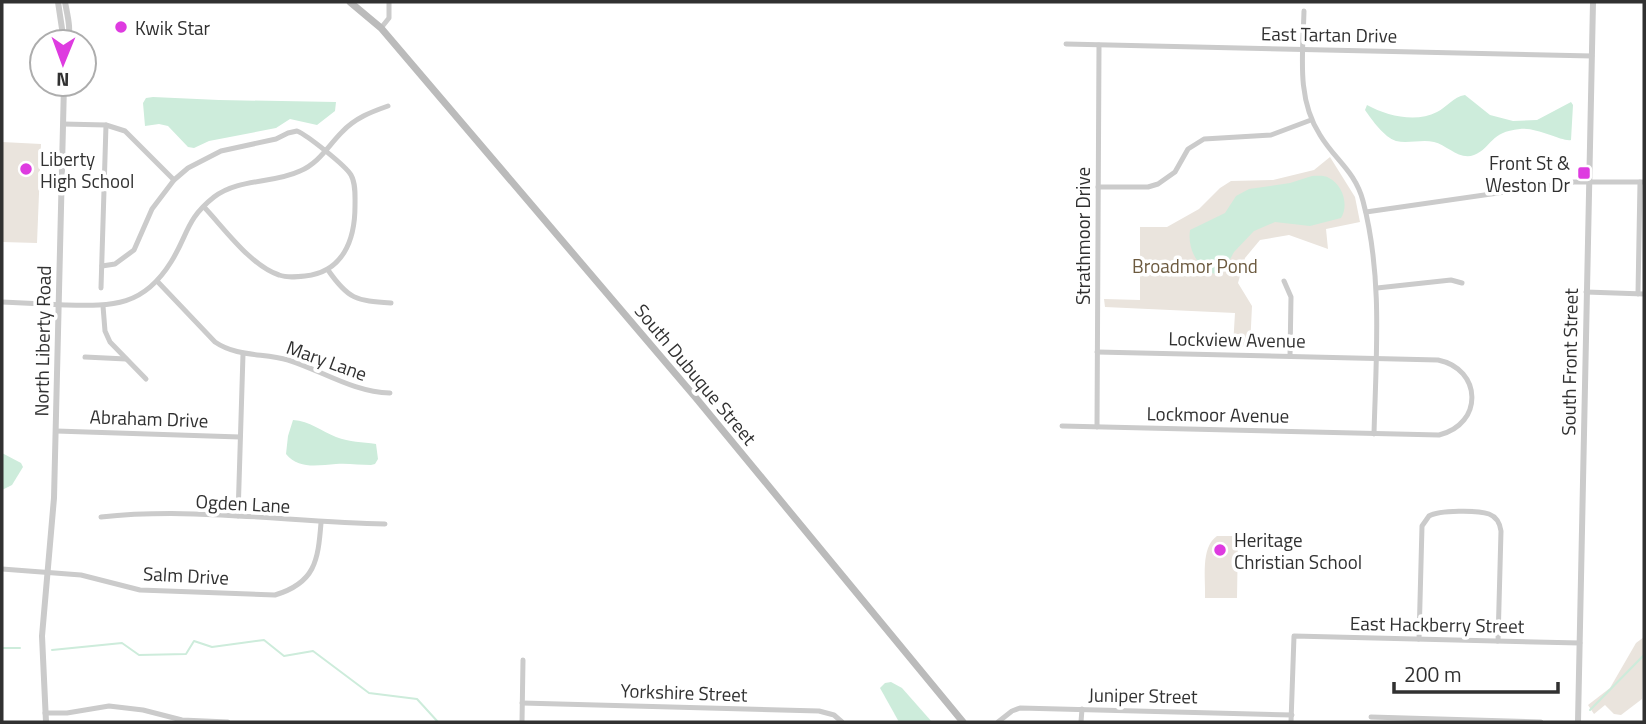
<svg xmlns="http://www.w3.org/2000/svg" width="1646" height="724" viewBox="0 0 1646 724" font-family="'Titillium Web',sans-serif">
  <style>
    .green { fill: #eae4dd }
    .water { fill: #cdecdb }
    .lines { fill: none; stroke-linecap: round; stroke-linejoin: round }
    .stream { stroke: #cdecdb; stroke-width: 2 }
    .minor { stroke: #cbcbcb; stroke-width: 5 }
    .tertiary { stroke: #cbcbcb; stroke-width: 6 }
    .secondary { stroke: #bbb; stroke-width: 7 }
    .poi-dot { fill: #de3be0; stroke: #fff; stroke-width: 2.5 }
    .labels { text-anchor: middle; dominant-baseline: central; stroke-width: 7; stroke-linejoin: round; paint-order: stroke }
    .poi-label { font-size: 19px; fill: #313131; stroke: #fff; text-anchor: start }
    .street-label { font-size: 19px; fill: #313131; stroke: #fff }
    .park-label { font-size: 19px; fill: #6c5a3f; stroke: #fff }
  </style>
  <rect width="100%" height="100%" fill="#fff"/>
  <g class="green">
    <path d="M2,142L41,144L37,243L2,242Z"/>
    <path d="M1330,157L1355,197L1360,222L1326,229L1328,249L1289,235L1260,240L1245,258L1238,283L1252,306L1250,347L1233,346L1235,313L1105,307L1104,299L1140,300V227H1167L1199,209L1220,188L1231,181L1273,180L1314,170Z"/>
    <path d="M1217,536H1238L1237,598H1205C1206,579 1200,548 1217,536Z"/>
    <path d="M1644,637L1642,699L1621,715L1614,714L1605,705L1594,714L1588,705L1610,688L1636,643Z"/>
  </g>
  <g class="water">
    <path d="M1465,95L1490,115L1513,121L1537,120L1571,102L1573,105L1571,140C1562,142 1537,127 1520,129C1489,132 1493,147 1474,155C1460,161 1447,145 1434,142C1422,139 1408,144 1396,141C1384,137 1372,120 1365,110L1367,105C1387,116 1416,123 1437,112C1447,107 1453,97 1465,95Z"/>
    <path d="M153,97L219,100L336,102L335,111L317,125L290,119L276,128L209,141L194,148L188,147L168,126L159,124L145,126L143,103L146,98Z"/>
    <path d="M1312,176C1318,176 1324,175 1329,178C1343,185 1349,205 1341,218L1310,226L1275,222L1254,231L1234,252L1221,276C1200,271 1187,252 1190,230L1225,213L1236,196L1249,189L1290,183Z"/>
    <path d="M293,420C310,421 321,431 336,437C350,442 362,442 376,444L378,459L375,464L371,465C360,465 347,463 336,464C319,465 299,470 286,454L288,436Z"/>
    <path d="M2,453L21,463L23,467L12,485L2,490Z"/>
    <path d="M891,682L902,688L932,722H899L880,688L885,683Z"/>
  </g>
  <g class="lines">
    <g class="stream">
      <path d="M2,648H20"/>
      <path d="M52,650L122,643L139,655L186,654L194,641L212,647L264,640L284,656L313,651L369,693L417,699L438,722"/>
      <path d="M1590,710L1644,655"/>
    </g>
    <g class="minor">
      <path d="M1304,11C1303,53 1296,98 1320,135C1335,160 1355,171 1363,201C1383,277 1376,356 1374,434"/>
      <path d="M381,28L389,18V2"/>
      <path d="M1066,44L1592,56"/>
      <path d="M63,124L106,125L125,131L174,180"/>
      <path d="M1098,187H1148L1158,184L1175,172L1188,149L1204,139L1271,135L1311,120"/>
      <path d="M1366,212L1574,182H1644"/>
      <path d="M102,266L115,264L134,250L152,209L174,180L188,168L221,151L276,139L288,133L297,131C307,135 346,166 351,175C356,184 355,196 355,206C355,240 343,272 305,276C296,277 287,278 279,275C251,266 224,228 204,207"/>
      <path d="M328,270C348,299 356,301 391,303"/>
      <path d="M157,281L215,342C237,357 263,353 288,360C323,371 353,392 390,393"/>
      <path d="M1284,281L1291,297L1290,356"/>
      <path d="M101,288L106,125"/>
      <path d="M1377,288L1451,280L1462,283"/>
      <path d="M1586,292L1644,294"/>
      <path d="M1638,294L1640,182"/>
      <path d="M2,302C23,303 44,304 65,305C113,306 143,307 171,262C188,235 186,219 214,197C239,178 273,184 300,171C319,163 328,146 342,132C355,118 371,112 388,106"/>
      <path d="M103,306L105,331L110,342L146,379"/>
      <path d="M85,357L126,359"/>
      <path d="M1062,426L1439,435C1484,424 1482,369 1438,360L1097,352"/>
      <path d="M1097,427L1099,45"/>
      <path d="M56,431L240,437"/>
      <path d="M238,516L243,354"/>
      <path d="M101,517C194,507 291,522 385,524"/>
      <path d="M2,569L81,575L140,590L275,595C315,583 318,561 321,523"/>
      <path d="M1419,639L1422,526L1429,516C1439,510 1478,510 1489,514C1497,517 1500,524 1501,531L1498,641"/>
      <path d="M522,703L819,711L834,715L842,722"/>
      <path d="M45,713H67L109,706L143,710L182,720L228,722"/>
      <path d="M1371,717L1541,722"/>
      <path d="M522,722L523,660"/>
      <path d="M998,722L1012,711L1020,708L1292,715"/>
      <path d="M1081,722L1082,709"/>
      <path d="M1291,722L1294,636L1580,643"/>
    </g>
    <g class="tertiary">
      <path d="M58,2L64,42"/>
      <path d="M65,2C67,14 72,30 67,42"/>
      <path d="M46,722L42,636L54,498L64,84"/>
      <path d="M1578,722L1593,2"/>
    </g>
    <path class="secondary" d="M350,2L381,28L696,398L963,722"/>
  </g>
  <g class="poi-dot">
    <circle cx="121" cy="27" r="7"/>
    <circle cx="26" cy="169" r="7"/>
    <rect x="1577" y="166" width="14" height="14" rx="3.5"/>
    <circle cx="1220" cy="550" r="7"/>
  </g>
  <g class="labels">
    <g class="poi-label">
      <text x="135" y="27">Kwik Star</text>
      <text x="40" y="158">Liberty<tspan x="40" dy="22">High School</tspan></text>
      <text x="1570" y="162" text-anchor="end">Front St &amp;<tspan x="1570" dy="22">Weston Dr</tspan></text>
      <text x="1234" y="539">Heritage<tspan x="1234" dy="22">Christian School</tspan></text>
    </g>
    <g class="street-label">
      <text transform="translate(1329 34) rotate(1)">East Tartan Drive</text>
      <text transform="translate(1082 236) rotate(-90)">Strathmoor Drive</text>
      <text transform="translate(1237 339) rotate(1)">Lockview Avenue</text>
      <text transform="translate(42 341) rotate(-89)">North Liberty Road</text>
      <text transform="translate(327 360) rotate(20)">Mary Lane</text>
      <text transform="translate(1569 362) rotate(-89)">South Front Street</text>
      <text transform="translate(696 374) rotate(50)">South Dubuque Street</text>
      <text transform="translate(1218 414) rotate(1)">Lockmoor Avenue</text>
      <text transform="translate(149 418) rotate(2)">Abraham Drive</text>
      <text transform="translate(243 503) rotate(3)">Ogden Lane</text>
      <text transform="translate(186 575) rotate(3)">Salm Drive</text>
      <text transform="translate(1437 624) rotate(1)">East Hackberry Street</text>
      <text transform="translate(684 692) rotate(2)">Yorkshire Street</text>
      <text transform="translate(1143 695) rotate(1)">Juniper Street</text>
    </g>
    <g class="park-label">
      <text x="1195" y="265">Broadmor Pond</text>
    </g>
  </g>
  <rect width="1646" height="724" fill="none" stroke="#313131" stroke-width="7"/>
  <g transform="translate(63 63) rotate(181)"><circle r="33" fill="#ffffff" stroke="#adadad" stroke-width="2"/>
  <path d="M0-5L12 26L0 18L-12 26Z" fill="#de3be0"/>
  <text y="-10" font-size="19" font-weight="bold" text-anchor="middle" fill="#313131">N</text>
  </g>
  <path d="M1394 682v10h164v-10" fill="none" stroke="#313131" stroke-width="3.5"/>
  <text x="1404" y="682" font-size="21" fill="#313131" stroke="#ffffff" stroke-width="5" paint-order="stroke">200 m</text>
</svg>
